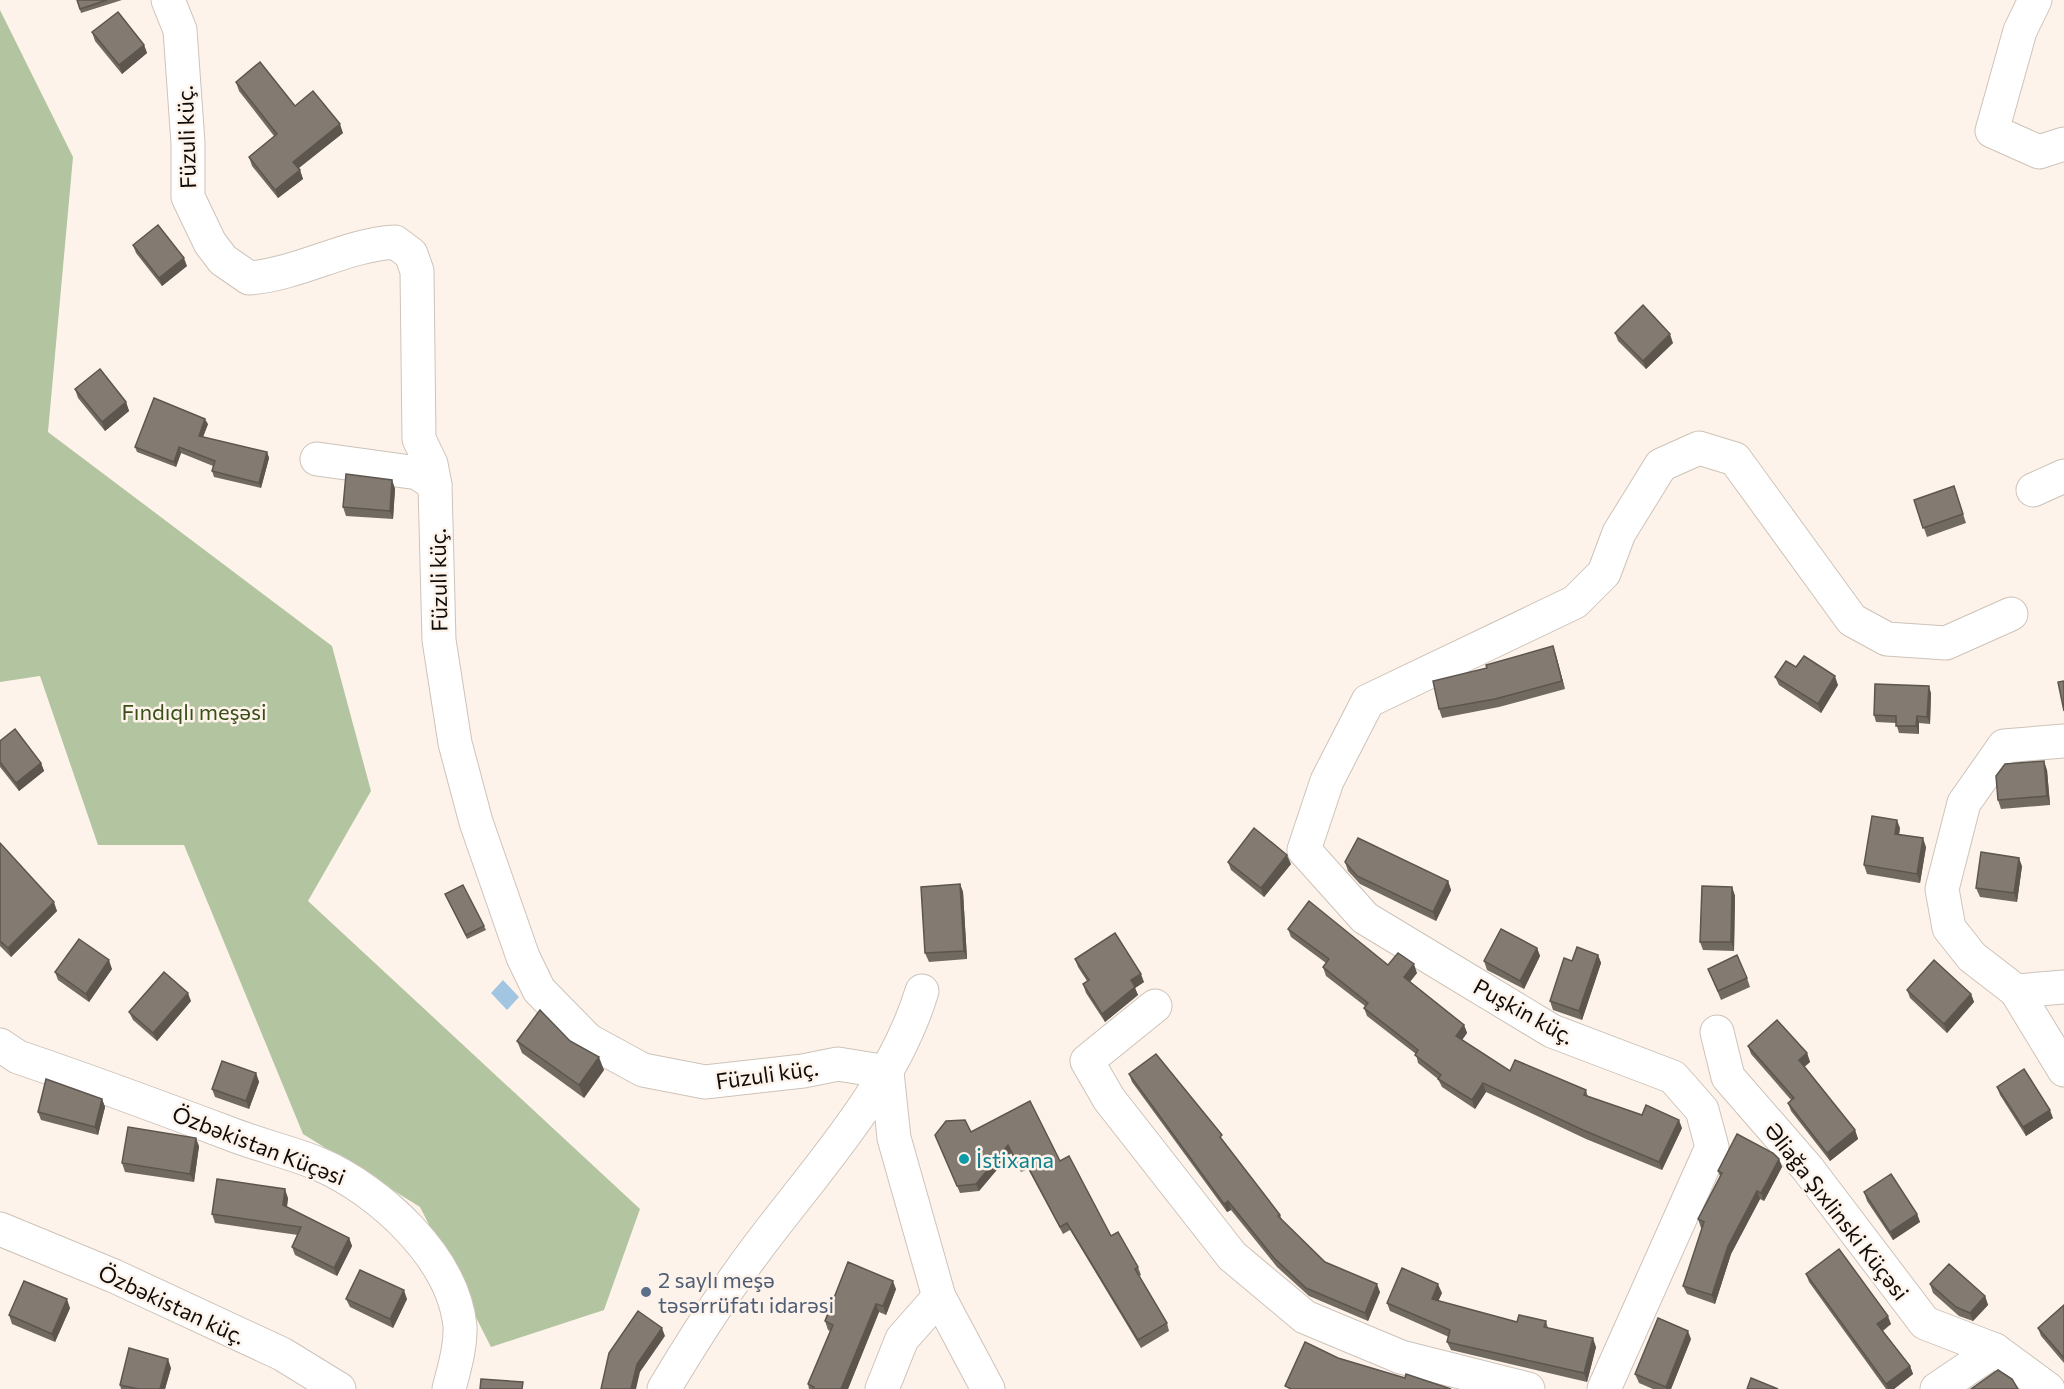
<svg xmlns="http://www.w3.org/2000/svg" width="2064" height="1389" viewBox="0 0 2064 1389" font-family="Commissioner,sans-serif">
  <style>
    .forest { fill: #b3c5a0 }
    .water { fill: #a2c5e1 }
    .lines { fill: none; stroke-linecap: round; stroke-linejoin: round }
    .minor-casing { stroke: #cdc3b9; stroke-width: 35 }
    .minor { stroke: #fff; stroke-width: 33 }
    .wall { fill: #716a61 }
    .shaded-wall { fill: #5c564f }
    .building { fill: #837b71; stroke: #5c564f; stroke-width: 1.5 }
    .culture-dot { fill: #0f9aa8; stroke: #fef3ea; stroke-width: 2 }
    .service-dot { fill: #5c6f8a; stroke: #fef3ea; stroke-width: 2 }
    .labels { text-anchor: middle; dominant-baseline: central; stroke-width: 5; stroke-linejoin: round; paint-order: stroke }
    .street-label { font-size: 22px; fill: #0e0b08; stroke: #fef3ea }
    .park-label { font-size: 22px; fill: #384f18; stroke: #fef3ea }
    .culture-label { font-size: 22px; fill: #0d838f; stroke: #fef3ea; text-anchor: start }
    .service-label { font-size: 22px; fill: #4e5e75; stroke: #fef3ea; text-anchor: start }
  </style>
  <rect width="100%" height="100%" fill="#fef3ea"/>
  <path class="forest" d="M0,10L73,157L48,432L332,646L371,791L308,901L640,1209L604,1310L491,1347L420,1207L303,1134L184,845H98L40,676L0,682Z"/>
  <path class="water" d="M503,980L519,997L507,1010L491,993Z"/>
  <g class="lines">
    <g class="minor-casing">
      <g id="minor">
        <path d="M168,0L180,30L188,143V197L210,243L223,260L249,278C300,274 345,245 395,242L411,254L417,271L419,439L431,464L435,485L439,640L455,743L476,822L523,957L539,990L588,1040L643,1070L705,1082L803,1071L838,1064L887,1072"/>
        <path d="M2035,0L2020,31L1992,131L2039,152L2064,144"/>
        <path d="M317,459L418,473L435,485"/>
        <path d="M2033,490L2064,476"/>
        <path d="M2064,741L2004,746L1964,803L1942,889L1949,928L1972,957L2016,991L2064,1070"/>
        <path d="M2016,991L2064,987"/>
        <path d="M1155,1006L1087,1061L1109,1099L1232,1256L1305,1317L1401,1357L1528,1389"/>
        <path d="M1717,1032L1728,1077L1808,1169L1925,1323L1995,1350L2048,1389"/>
        <path d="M0,1045L18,1057C89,1081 159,1107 228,1133C258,1145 290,1152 319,1164C379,1190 453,1257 460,1326C461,1347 454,1369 449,1389"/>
        <path d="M887,1072L894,1138L939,1297L988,1389"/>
        <path d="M0,1229L114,1276L282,1354L339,1389"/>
        <path d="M664,1389C692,1342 722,1295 755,1251C815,1170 892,1090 922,991"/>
        <path d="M882,1389L902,1339L939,1297"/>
        <path d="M1604,1389L1712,1147L1702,1110L1673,1077L1552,1031L1365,918L1304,850L1327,781L1368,701L1575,602L1604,573L1619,533L1661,465L1699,448L1735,459L1852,620L1887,639L1946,643L2011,614"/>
        <path d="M1937,1389L1995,1350"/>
      </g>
    </g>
    <use href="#minor" class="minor"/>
  </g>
  <g class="wall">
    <path d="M77,0H122L81,13Z"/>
    <path d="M92,32L144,45L147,53L122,74L95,41Z"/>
    <path d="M236,82L295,106L343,133L299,168L303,179L278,198L252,166L249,157L274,136L239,91Z"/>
    <path d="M133,245L187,266L162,286L136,253Z"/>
    <path d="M1615,333L1673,343L1646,369L1618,341Z"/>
    <path d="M75,389L126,402L129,411L105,431L78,398Z"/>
    <path d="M208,424L203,437L267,452L269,458L261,488L214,477L212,471L213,466L181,453L176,467L137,452L135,447Z"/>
    <path d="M392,480L395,489L393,519L346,516L343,507Z"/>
    <path d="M1954,486L1966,523L1927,537L1914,500Z"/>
    <path d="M1553,646L1565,689L1499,707L1442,718L1439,709Z"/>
    <path d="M1796,667L1838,685L1821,713L1779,685L1775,677Z"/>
    <path d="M1931,693L1930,724L1919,723V734L1899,733L1896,723L1876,722L1874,715Z"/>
    <path d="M0,741L41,763L44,771L19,791L0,767Z"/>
    <path d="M2047,770L2050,805L2001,809L1998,800Z"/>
    <path d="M1900,828L1899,834L1926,847L1920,883L1867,874L1864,865Z"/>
    <path d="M0,843L57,911L11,957L0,946Z"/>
    <path d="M1228,862L1291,864L1264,897L1231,870Z"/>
    <path d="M1345,862L1448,881L1451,890L1436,921L1360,884L1348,871Z"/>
    <path d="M2022,866L2017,902L1980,897L1976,888Z"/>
    <path d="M960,884L963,892L967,959L929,962L925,953Z"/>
    <path d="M1732,887L1735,896L1734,951L1703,950L1700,942Z"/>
    <path d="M445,894L484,926L486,930L467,939Z"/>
    <path d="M1288,929L1388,965L1417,973L1410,982L1464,1025L1467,1033L1462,1040L1510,1071L1586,1090L1588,1097L1682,1128L1662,1170L1586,1139L1486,1092L1475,1109L1442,1087L1438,1079L1418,1063L1416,1054L1367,1016L1364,1008L1365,1006L1326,976L1323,967L1326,963L1291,937Z"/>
    <path d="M1537,948L1540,956L1524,989L1487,970L1484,961Z"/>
    <path d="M1598,955L1601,963L1582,1020L1553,1010L1550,1001L1572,961Z"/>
    <path d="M1075,959L1144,982L1135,988L1138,995L1105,1022L1086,993L1083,984L1087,981L1078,967Z"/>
    <path d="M112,969L89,1002L58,980L55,972Z"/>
    <path d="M1708,969L1747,978L1750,987L1721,1000Z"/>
    <path d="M1907,990L1971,994L1974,1002L1947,1033L1910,998Z"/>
    <path d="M191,1001L157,1041L133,1020L129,1012Z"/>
    <path d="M517,1041H570L604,1070L584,1098L522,1053Z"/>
    <path d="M1748,1046L1807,1053L1810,1062L1804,1067L1855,1130L1858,1139L1830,1161L1791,1111L1788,1103L1791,1100L1751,1054Z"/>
    <path d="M256,1073L259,1082L249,1109L215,1097L212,1089Z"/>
    <path d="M1129,1074L1224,1142L1280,1215L1282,1220L1325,1262L1380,1292L1368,1321L1309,1296L1277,1267L1231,1210L1227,1212L1132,1082Z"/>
    <path d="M1997,1087L2053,1118L2026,1136L2000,1095Z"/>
    <path d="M102,1099L105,1107L98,1135L41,1120L38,1112Z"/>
    <path d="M971,1132L1060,1161L1111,1236L1138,1267L1141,1275L1139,1276L1167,1323L1169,1331L1141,1348L1070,1230L1063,1234L1028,1169L1021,1172L1011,1153L979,1191L960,1193L935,1135Z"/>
    <path d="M199,1146L194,1182L125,1172L122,1163Z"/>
    <path d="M1779,1159L1782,1167L1764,1201L1760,1199L1731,1254L1715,1304L1687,1294L1683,1286L1702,1228H1701L1698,1219L1720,1176L1718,1171Z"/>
    <path d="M1864,1192L1917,1214L1920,1222L1893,1240L1867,1201Z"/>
    <path d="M288,1198L287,1207L349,1238L352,1246L337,1276L295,1255L292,1247L298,1235L215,1223L212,1214Z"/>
    <path d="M1806,1274L1891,1324L1883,1331L1910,1366L1913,1374L1894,1389H1886L1809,1282Z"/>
    <path d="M1930,1284L1985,1296L1988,1305L1973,1321L1959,1316L1933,1293Z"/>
    <path d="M896,1289L886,1315L879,1312L848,1389H809L808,1384L830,1331L828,1330L825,1321Z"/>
    <path d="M1442,1293L1438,1301L1517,1322L1546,1321L1548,1328L1596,1347L1587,1382L1451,1350L1447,1342L1449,1337L1390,1311L1387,1303Z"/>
    <path d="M346,1299H407L393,1328L350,1307Z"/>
    <path d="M2064,1305V1363L2041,1336L2038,1328Z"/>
    <path d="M70,1308L55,1342L12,1324L9,1315Z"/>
    <path d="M1691,1339L1671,1389H1653L1639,1383L1635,1374Z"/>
    <path d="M171,1368L165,1389H121L120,1385Z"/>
  </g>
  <g class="shaded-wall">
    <path d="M144,45L147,53L122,74L119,65Z"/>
    <path d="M340,124L343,133L296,170L293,162Z"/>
    <path d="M300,170L303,179L278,198L275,190Z"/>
    <path d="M184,258L187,266L162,286L159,278Z"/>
    <path d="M1670,334L1673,343L1646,369L1643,361Z"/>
    <path d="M126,402L129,411L105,431L102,422Z"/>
    <path d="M205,419L208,424L201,442L199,436Z"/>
    <path d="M179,447L181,453L176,467L174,462Z"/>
    <path d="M267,452L269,458L261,488L259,483Z"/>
    <path d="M392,480L395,489L393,519L390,511Z"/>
    <path d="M1553,646L1556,655L1565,689L1562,681Z"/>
    <path d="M1835,676L1838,685L1821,713L1818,704Z"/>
    <path d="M1929,686L1931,693L1930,724L1927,717Z"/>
    <path d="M1917,716L1919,723V734L1916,726Z"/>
    <path d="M2044,761L2047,770L2050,805L2047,796Z"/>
    <path d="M41,763L44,771L19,791L16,783Z"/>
    <path d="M1897,820L1900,828L1898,842L1895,834Z"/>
    <path d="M1923,838L1926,847L1920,883L1917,874Z"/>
    <path d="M1287,855L1291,864L1264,897L1261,888Z"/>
    <path d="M2019,858L2022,866L2017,902L2014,893Z"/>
    <path d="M1448,881L1451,890L1436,921L1433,912Z"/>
    <path d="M960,884L963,892L967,959L964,951Z"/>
    <path d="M1732,887L1735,896L1734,951L1731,942Z"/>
    <path d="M54,902L57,911L11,957L8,948Z"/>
    <path d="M1537,948L1540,956L1524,989L1520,981Z"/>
    <path d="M1598,955L1601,963L1582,1020L1579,1011Z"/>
    <path d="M109,960L112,969L89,1002L86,994Z"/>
    <path d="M1414,964L1417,973L1407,985L1404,977Z"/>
    <path d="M1141,974L1144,982L1135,988L1138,995L1105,1022L1102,1014L1131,980Z"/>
    <path d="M188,993L191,1001L157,1041L153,1033Z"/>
    <path d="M1971,994L1974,1002L1947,1033L1944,1024Z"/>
    <path d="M1464,1025L1467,1033L1459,1044L1456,1036Z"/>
    <path d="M1807,1053L1810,1062L1802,1069L1799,1060Z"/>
    <path d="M599,1057L604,1070L584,1098L579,1085Z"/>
    <path d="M256,1073L259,1082L249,1109L246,1101Z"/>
    <path d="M1483,1083L1486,1092L1475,1109L1472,1100Z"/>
    <path d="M102,1099L105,1107L98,1135L95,1127Z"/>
    <path d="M2050,1110L2053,1118L2026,1136L2023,1127Z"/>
    <path d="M1679,1120L1682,1128L1662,1170L1659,1162Z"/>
    <path d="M1855,1130L1858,1139L1830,1161L1827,1153Z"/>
    <path d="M196,1138L199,1146L194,1182L190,1174Z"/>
    <path d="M1008,1145L1011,1153L979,1191L976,1184Z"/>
    <path d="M1779,1159L1782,1167L1764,1201L1761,1193Z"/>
    <path d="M285,1189L288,1198L286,1213L283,1205Z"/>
    <path d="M1757,1191L1760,1199L1731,1254L1715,1304L1712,1295L1728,1246Z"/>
    <path d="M1228,1201L1231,1210L1227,1212L1224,1204Z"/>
    <path d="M1917,1214L1920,1222L1893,1240L1890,1232Z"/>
    <path d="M349,1238L352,1246L337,1276L334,1268Z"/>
    <path d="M893,1281L896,1289L886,1315L883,1306Z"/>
    <path d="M1377,1284L1380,1292L1368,1321L1365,1313Z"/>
    <path d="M1438,1284L1442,1293L1435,1308L1432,1299Z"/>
    <path d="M404,1290L407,1299L393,1328L390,1319Z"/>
    <path d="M1985,1296L1988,1305L1973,1321L1970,1313Z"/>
    <path d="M67,1299L70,1308L55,1342L52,1334Z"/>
    <path d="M876,1304L879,1312L848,1389H841Z"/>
    <path d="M1888,1316L1891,1324L1880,1332L1877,1324Z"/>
    <path d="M662,1328L665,1336L640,1372L636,1389H631L637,1364Z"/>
    <path d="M1688,1331L1691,1339L1671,1389H1666V1387Z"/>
    <path d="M1593,1338L1596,1347L1587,1382L1584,1373Z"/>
    <path d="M168,1359L171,1368L165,1389H160Z"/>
    <path d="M1910,1366L1913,1374L1894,1389H1888L1886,1384Z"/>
  </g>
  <g class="building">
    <path d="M77,0H107L80,9Z"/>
    <path d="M118,12L144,45L119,65L92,32Z"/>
    <path d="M260,62L295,106L313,91L340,124L293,162L300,170L275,190L249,157L277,134L236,82Z"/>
    <path d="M158,225L184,258L159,278L133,245Z"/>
    <path d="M1643,305L1670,334L1643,361L1615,333Z"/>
    <path d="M100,369L126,402L102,422L75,389Z"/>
    <path d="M154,398L205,419L199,436L267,452L259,483L212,471L215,461L179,447L174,462L135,447Z"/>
    <path d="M346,474L392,480L390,511L343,507Z"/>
    <path d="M1954,486L1963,514L1923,528L1914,500Z"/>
    <path d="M1553,646L1562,681L1495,699L1439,709L1433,681L1487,668L1486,665Z"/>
    <path d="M1804,656L1835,676L1818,704L1775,677L1786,661L1796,667Z"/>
    <path d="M2064,681V711L2058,682Z"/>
    <path d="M1875,684L1929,686L1927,717L1917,716L1916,726H1896V716L1874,715Z"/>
    <path d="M15,729L41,763L16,783L0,762V741Z"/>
    <path d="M2044,761L2047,796L1998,800L1996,776L2005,764Z"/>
    <path d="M1872,816L1897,820L1895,834L1923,838L1917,874L1864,865Z"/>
    <path d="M1254,828L1287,855L1261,888L1228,862Z"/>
    <path d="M1358,838L1448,881L1433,912L1357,876L1345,862Z"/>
    <path d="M0,843L54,902L8,948L0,941Z"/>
    <path d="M1981,852L2019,858L2014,893L1976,888Z"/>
    <path d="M960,884L964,951L925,953L921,887Z"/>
    <path d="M463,885L484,926L466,935L445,894Z"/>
    <path d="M1702,886L1732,887L1731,942H1700Z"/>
    <path d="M1309,901L1388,965L1398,953L1414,964L1404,977L1464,1025L1456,1036L1510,1071L1515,1060L1586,1090L1584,1095L1642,1115L1646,1105L1679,1120L1659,1162L1583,1130L1483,1083L1472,1100L1438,1079L1441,1075L1415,1055L1418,1050L1364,1008L1368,1003L1323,967L1329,959L1288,929Z"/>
    <path d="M1501,929L1537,948L1520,981L1484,961Z"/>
    <path d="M1115,933L1141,974L1131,980L1135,987L1102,1014L1083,984L1089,980L1075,959Z"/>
    <path d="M79,939L109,960L86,994L55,972Z"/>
    <path d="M1577,947L1598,955L1579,1011L1550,1001L1564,958L1572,961Z"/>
    <path d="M1737,955L1747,978L1718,991L1708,969Z"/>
    <path d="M1934,960L1971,994L1944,1024L1907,990Z"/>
    <path d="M164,972L188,993L153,1033L129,1012Z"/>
    <path d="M540,1010L570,1041L599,1057L579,1085L517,1041Z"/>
    <path d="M1777,1020L1807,1053L1799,1060L1855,1130L1827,1153L1788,1103L1794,1098L1748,1046Z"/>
    <path d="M1156,1054L1222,1135L1220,1137L1280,1215L1278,1216L1325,1262L1377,1284L1365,1313L1306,1288L1274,1258L1228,1201L1224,1204L1129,1074Z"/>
    <path d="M222,1061L256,1073L246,1101L212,1089Z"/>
    <path d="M2024,1069L2050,1110L2023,1127L1997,1087Z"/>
    <path d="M46,1079L102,1099L95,1127L38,1112Z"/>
    <path d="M1030,1101L1060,1161L1069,1156L1111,1236L1118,1232L1138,1267L1135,1269L1167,1323L1138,1340L1067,1223L1060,1227L1025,1161L1018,1165L1008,1145L976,1184L957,1186L935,1135L946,1121L965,1120L971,1132Z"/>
    <path d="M128,1127L196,1138L190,1174L122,1163Z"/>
    <path d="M1737,1134L1773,1153L1779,1159L1761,1193L1757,1191L1728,1246L1712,1295L1683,1286L1704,1222L1698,1219L1722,1173L1718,1171Z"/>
    <path d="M1891,1174L1917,1214L1890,1232L1864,1192Z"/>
    <path d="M217,1179L285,1189L283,1205L349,1238L334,1268L292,1247L301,1227L212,1214Z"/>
    <path d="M1839,1249L1888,1316L1877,1324L1910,1366L1886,1384L1806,1274Z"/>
    <path d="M848,1262L893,1281L883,1306L876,1304L841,1389H813L814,1387L808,1384L833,1325L825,1321Z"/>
    <path d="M1949,1264L1985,1296L1970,1313L1956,1307L1930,1284Z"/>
    <path d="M1402,1268L1438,1284L1432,1299L1517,1322L1519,1315L1546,1321L1544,1327L1593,1338L1584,1373L1447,1342L1450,1330L1387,1303Z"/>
    <path d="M360,1270L404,1290L390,1319L346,1299Z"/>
    <path d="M24,1281L67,1299L52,1334L9,1315Z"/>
    <path d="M2064,1305V1358L2038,1328Z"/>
    <path d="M638,1311L662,1328L637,1364L631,1389H601L609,1353Z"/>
    <path d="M1658,1318L1688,1331L1666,1387L1635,1374Z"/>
    <path d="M1305,1342L1338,1358L1405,1378L1406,1374L1451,1389H1291L1285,1386Z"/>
    <path d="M129,1348L168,1359L160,1389H138L120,1385Z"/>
    <path d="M1998,1370L2012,1379L2018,1389H1971Z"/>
    <path d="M1751,1378L1778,1389H1747Z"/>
    <path d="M481,1379L523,1382L522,1389H480Z"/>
  </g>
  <circle class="culture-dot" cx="964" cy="1159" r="6"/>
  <circle class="service-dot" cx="646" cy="1292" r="6"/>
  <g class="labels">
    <g class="street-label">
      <text transform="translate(186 137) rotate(-92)">Füzuli küç.</text>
      <text transform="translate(438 580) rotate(-91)">Füzuli küç.</text>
      <text transform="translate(1524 1011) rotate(29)">Puşkin küç.</text>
      <text transform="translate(767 1074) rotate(-8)">Füzuli küç.</text>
      <text transform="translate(259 1145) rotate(21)">Özbəkistan Küçəsi</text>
      <text transform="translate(1837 1211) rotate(52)">Əliağa Şıxlinski Küçəsi</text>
      <text transform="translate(172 1304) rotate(25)">Özbəkistan küç.</text>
    </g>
    <g class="park-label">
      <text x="194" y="711">Fındıqlı meşəsi</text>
    </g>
    <g class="culture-label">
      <text x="976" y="1159">İstixana</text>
    </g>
    <g class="service-label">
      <text x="658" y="1279">2 saylı meşə<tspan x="658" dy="25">təsərrüfatı idarəsi</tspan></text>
    </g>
  </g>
</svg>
